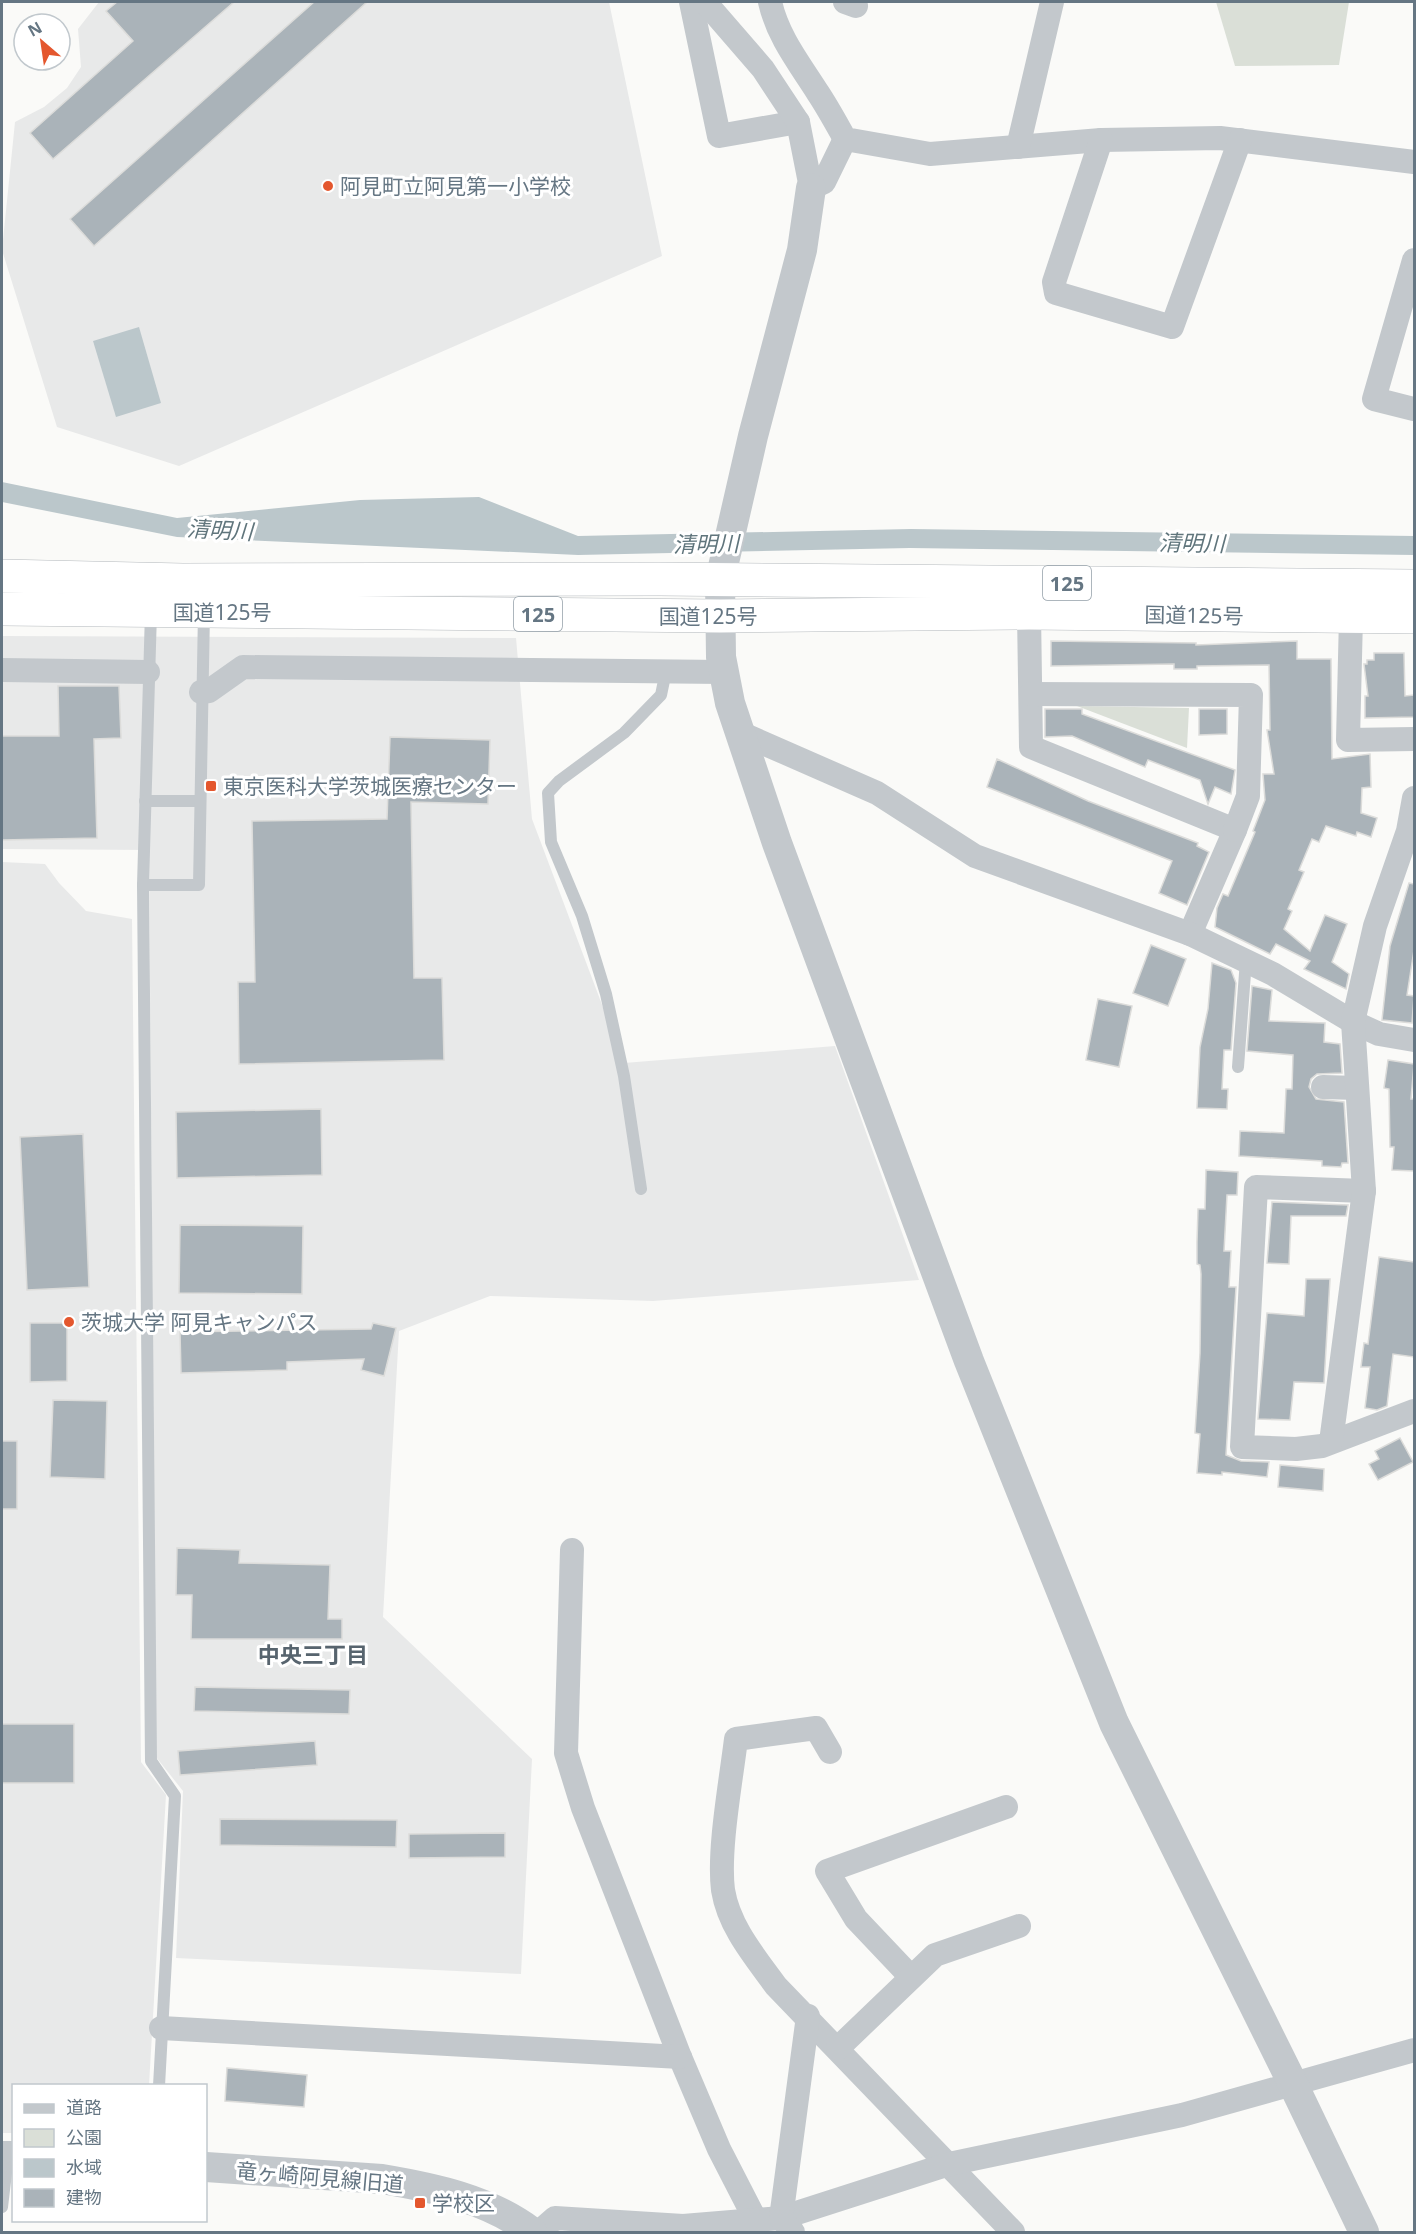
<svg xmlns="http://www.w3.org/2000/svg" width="1416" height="2234" viewBox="0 0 1416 2234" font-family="'Noto Sans','Noto Sans JP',sans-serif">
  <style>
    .built { fill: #e8e9e9 }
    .green { fill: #dadfd7 }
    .water { fill: #bbc7cb }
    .building { fill: #aab3b9; stroke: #dcdcda; stroke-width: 1.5 }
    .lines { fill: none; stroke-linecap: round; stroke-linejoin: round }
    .trunk-casing { stroke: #b4b9bd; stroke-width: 34 }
    .service { stroke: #c3c8cc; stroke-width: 12 }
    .minor { stroke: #c3c8cc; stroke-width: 24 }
    .tertiary { stroke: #c3c8cc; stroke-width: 30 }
    .trunk { stroke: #fff; stroke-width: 33 }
    .poi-dot { fill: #e4572e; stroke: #fff; stroke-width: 2 }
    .labels { text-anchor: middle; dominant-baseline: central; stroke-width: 6; stroke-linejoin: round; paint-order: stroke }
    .shield { fill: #fff; stroke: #939fa8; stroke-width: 1.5 }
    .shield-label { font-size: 20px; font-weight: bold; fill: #657683 }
    .poi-label { font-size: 21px; fill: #657683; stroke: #fff; text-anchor: start }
    .street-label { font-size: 21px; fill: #657683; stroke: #fff }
    .water-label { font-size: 22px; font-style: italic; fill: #60757c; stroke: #fff }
    .neighbourhood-label { font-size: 22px; font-weight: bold; fill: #57646e; stroke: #fff }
  </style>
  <rect width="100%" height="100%" fill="#fafaf8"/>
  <g class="built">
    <path d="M99,2H609L662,256L179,466L57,427L2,250L15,122L44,107L67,88L81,67L78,29Z"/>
    <path d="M2,636L516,638L532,819L624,1063L835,1046L919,1280L653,1301L490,1296L399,1331L383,1617L532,1759L521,1974L176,1958L183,1791L156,1757L149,850L2,849Z"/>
    <path d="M2,862L45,864L59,883L86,911L132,919L141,1762L166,1795L149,2085L14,2086L13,2133H2Z"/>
  </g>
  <g class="green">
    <path d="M1216,2H1349L1339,65L1235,66Z"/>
    <path d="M1077,706L1189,708L1187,748Z"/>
  </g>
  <g class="water">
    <path d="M139,327L161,403L116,417L93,341Z"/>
    <path d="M2,482L177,518L360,500L479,497L578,536L911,529L1414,536V555L910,548L578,555L177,537L2,502Z"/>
  </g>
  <g class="building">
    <path d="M117,2H234L53,159L30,133L133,41L106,11Z"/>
    <path d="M314,2H367L94,246L70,219Z"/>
    <path d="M1051,641L1196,643V645L1297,641V659H1331L1332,759L1370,754L1371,787L1362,788L1361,813L1377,818L1371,837L1357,832L1356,836L1326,826L1319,842L1312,839L1299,870L1304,872L1288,909L1292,911L1284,929L1310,951L1325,915L1347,924L1332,962L1349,974L1346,989L1304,969L1310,961L1276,944L1270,954L1215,927L1217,908L1223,894L1228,896L1255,832L1253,831L1265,800L1263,774H1274L1267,730H1270L1269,665L1197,666V669H1174V664L1051,666Z"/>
    <path d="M1374,653H1404L1405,696L1414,695V717L1365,718V696H1368L1364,664H1367V660H1374Z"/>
    <path d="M58,686H119L121,738L94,739L97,838L2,840V736H59Z"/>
    <path d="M1045,709H1082V714L1235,770L1231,794L1215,787L1208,804L1200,780L1148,760L1145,767L1072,736L1045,737Z"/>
    <path d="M1199,709H1227V734L1199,735Z"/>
    <path d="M390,737L490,740L488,804L411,802L414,978H442L444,1060L239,1064L238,982H255L252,821L387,819Z"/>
    <path d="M997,759L1088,801L1198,843L1197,846L1209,852L1187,905L1159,893L1172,861L987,787Z"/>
    <path d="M1409,883L1414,884V950L1407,995L1414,996L1412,1023L1382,1020L1390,946Z"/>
    <path d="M1151,945L1186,959L1168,1006L1133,993Z"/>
    <path d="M1212,963L1231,970L1236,983L1231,1050H1224L1222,1089H1228L1227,1109L1197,1108L1200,1047L1208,1009Z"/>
    <path d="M1252,986L1272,990L1269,1021L1325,1023L1324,1042L1340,1044L1342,1073L1317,1074L1311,1079L1309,1087L1316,1099L1344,1102L1348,1163H1342L1341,1167L1322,1166V1161L1239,1156L1240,1131L1284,1133L1286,1089H1292L1293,1055L1247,1051Z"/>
    <path d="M1098,999L1132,1006L1119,1067L1086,1060Z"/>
    <path d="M1388,1060L1414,1064L1411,1099H1414V1171L1392,1170L1394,1147H1390L1389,1089L1384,1088Z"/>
    <path d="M321,1109L322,1175L177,1178L176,1112Z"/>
    <path d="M83,1134L89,1287L27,1290L20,1137Z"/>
    <path d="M1206,1170L1238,1172L1237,1195H1227L1224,1251H1231L1229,1287H1236L1226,1455L1241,1461L1269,1462L1267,1477L1222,1472V1475L1197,1473L1200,1434L1195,1433L1200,1353L1201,1274L1200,1265L1197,1264V1242L1198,1209H1205Z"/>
    <path d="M1272,1202L1348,1205L1346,1216H1291L1289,1264L1267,1263Z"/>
    <path d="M180,1225L303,1226L302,1294L179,1293Z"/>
    <path d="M1379,1257L1414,1262V1357L1393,1354L1387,1406L1377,1410L1365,1408L1370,1367H1361L1364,1343L1368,1344Z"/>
    <path d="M1306,1279H1330L1324,1383L1294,1382L1290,1420L1258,1419L1267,1313L1304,1316Z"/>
    <path d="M30,1323H67V1381L30,1382Z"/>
    <path d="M373,1323L396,1328L384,1376L361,1370L364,1359L287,1362V1370L181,1373L180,1332L371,1329Z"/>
    <path d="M53,1400L107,1401L105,1479L50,1477Z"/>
    <path d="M1400,1438L1413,1462L1378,1480L1369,1464L1379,1459L1375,1451Z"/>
    <rect x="2" y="1441" width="15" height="68"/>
    <path d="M1280,1465L1324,1469L1323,1491L1278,1487Z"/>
    <path d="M177,1548L240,1550L239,1563L330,1565L328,1619H342V1639H191L192,1595H176Z"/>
    <path d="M195,1687L350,1690L349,1714L194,1711Z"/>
    <rect x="2" y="1724" width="72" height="59"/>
    <path d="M315,1741L317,1765L180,1775L178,1751Z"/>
    <path d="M220,1819L397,1820L396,1847L220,1845Z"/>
    <path d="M505,1833V1857L409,1858V1834Z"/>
    <path d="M227,2068L307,2075L304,2107L225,2101Z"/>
  </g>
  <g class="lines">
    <g class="trunk-casing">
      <g id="trunk">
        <path d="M2,576L183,580L659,579L1414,586"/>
        <path d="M2,609L720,616L1029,613L1414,617"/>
      </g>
    </g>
    <g class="service">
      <path d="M151,612L143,885L151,1761L175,1796L159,2086"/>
      <path d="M145,801H200"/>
      <path d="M143,885H199L204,612"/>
      <path d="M1238,1067L1246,960"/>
      <path d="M641,1189L624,1076L606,994L582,916L551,842L548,793L559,781L624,733L661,695L666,671"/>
      <path d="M2,2207L8,2156"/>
    </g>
    <g class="minor">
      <path d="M691,2L719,136L798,122"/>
      <path d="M705,2L763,69L798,122L811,188L824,182L845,139"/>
      <path d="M770,2C778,37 799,63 818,93C828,108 836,123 845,139L930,154L1101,140L1220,138L1414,162"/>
      <path d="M845,2L856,6"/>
      <path d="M1101,140L1054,282L1056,293L1172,327L1240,140"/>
      <path d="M1018,147L1052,2"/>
      <path d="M1414,260L1374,399L1414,409"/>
      <path d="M1029,613L1031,747L1235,830L1190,934"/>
      <path d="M1351,617L1348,740L1414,739"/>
      <path d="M2,670L148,672"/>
      <path d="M201,692L209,691L243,667L723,672"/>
      <path d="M1031,694L1251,695L1248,796L1235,830"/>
      <path d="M738,732L877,793L975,856L1190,934L1273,974L1353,1022L1379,1034L1414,1040"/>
      <path d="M1323,1087L1357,1088"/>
      <path d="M1364,1191L1256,1187L1242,1447L1296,1449L1322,1446L1414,1411"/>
      <path d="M1331,1442L1364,1191L1353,1022L1375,926L1408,831L1414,798"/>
      <path d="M572,1550L566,1753L583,1808L680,2057L719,2149L755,2219"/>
      <path d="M830,1752L816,1728L736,1739C731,1781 718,1850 723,1890C729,1927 755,1957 776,1986L1013,2232"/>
      <path d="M910,1976L856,1919L827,1871L1006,1807"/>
      <path d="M161,2028L680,2057"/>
      <path d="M838,2048L935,1955L1019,1926"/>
      <path d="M539,2232L555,2218L683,2226L781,2218L949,2164L1182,2115L1414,2050"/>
      <path d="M793,2232L781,2218L808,2016"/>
    </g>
    <g class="tertiary">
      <path d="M811,188L802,250L753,436L720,580L721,657L730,703L777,843L969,1361L1114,1723L1292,2082L1364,2232"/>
      <path d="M2,2156H14"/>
      <path d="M206,2167L382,2179C435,2188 488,2199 532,2232"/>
    </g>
    <use href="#trunk" class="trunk"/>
  </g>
  <g class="poi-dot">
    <circle cx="328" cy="186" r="6"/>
    <rect x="205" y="780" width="12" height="12" rx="3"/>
    <circle cx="69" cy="1322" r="6"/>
    <rect x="414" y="2197" width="12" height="12" rx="3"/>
  </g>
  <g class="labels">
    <g class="shield">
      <rect x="1043" y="566" width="48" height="34" rx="4.5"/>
      <rect x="514" y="597" width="48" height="34" rx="4.5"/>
    </g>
    <g class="shield-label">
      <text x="1067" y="583">125</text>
      <text x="538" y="614">125</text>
    </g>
    <g class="poi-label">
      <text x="340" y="186">阿見町立阿見第一小学校</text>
      <text x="223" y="786">東京医科大学茨城医療センター</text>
      <text x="81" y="1322">茨城大学 阿見キャンパス</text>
      <text x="432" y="2203">学校区</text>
    </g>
    <g class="street-label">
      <text x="222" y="612">国道125号</text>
      <text transform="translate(1194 615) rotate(1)">国道125号</text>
      <text x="708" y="616">国道125号</text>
      <text transform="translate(320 2177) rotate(5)">竜ヶ崎阿見線旧道</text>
    </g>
    <g class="water-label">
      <text transform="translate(220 529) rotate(3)">清明川</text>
      <text transform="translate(1192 542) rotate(1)">清明川</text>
      <text transform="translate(706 543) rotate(-1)">清明川</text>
    </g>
    <g class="neighbourhood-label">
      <text x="313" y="1654">中央三丁目</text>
    </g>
  </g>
  <rect width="1416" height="2234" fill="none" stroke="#657683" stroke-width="6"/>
  <rect x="12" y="2084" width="195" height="138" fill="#ffffff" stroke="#c1c8cd" stroke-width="1.5"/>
  <rect x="24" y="2104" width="30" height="9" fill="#c3c8cc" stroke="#c1c8cd" stroke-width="1.5"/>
  <text x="66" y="2114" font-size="18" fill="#657683">道路</text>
  <rect x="24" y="2129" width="30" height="18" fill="#dadfd7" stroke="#c1c8cd" stroke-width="1.5"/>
  <text x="66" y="2144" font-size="18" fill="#657683">公園</text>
  <rect x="24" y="2159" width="30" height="18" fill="#bbc7cb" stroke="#c1c8cd" stroke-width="1.5"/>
  <text x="66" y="2174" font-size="18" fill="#657683">水域</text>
  <rect x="24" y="2189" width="30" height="18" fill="#aab3b9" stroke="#c1c8cd" stroke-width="1.5"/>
  <text x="66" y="2204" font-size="18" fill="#657683">建物</text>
  <g transform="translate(42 42) rotate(331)"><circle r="28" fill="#ffffff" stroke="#c1c8cd" stroke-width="1.5"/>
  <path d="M0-4.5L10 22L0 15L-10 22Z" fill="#e4572e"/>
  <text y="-9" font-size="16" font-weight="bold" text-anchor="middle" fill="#657683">N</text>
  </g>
</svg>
